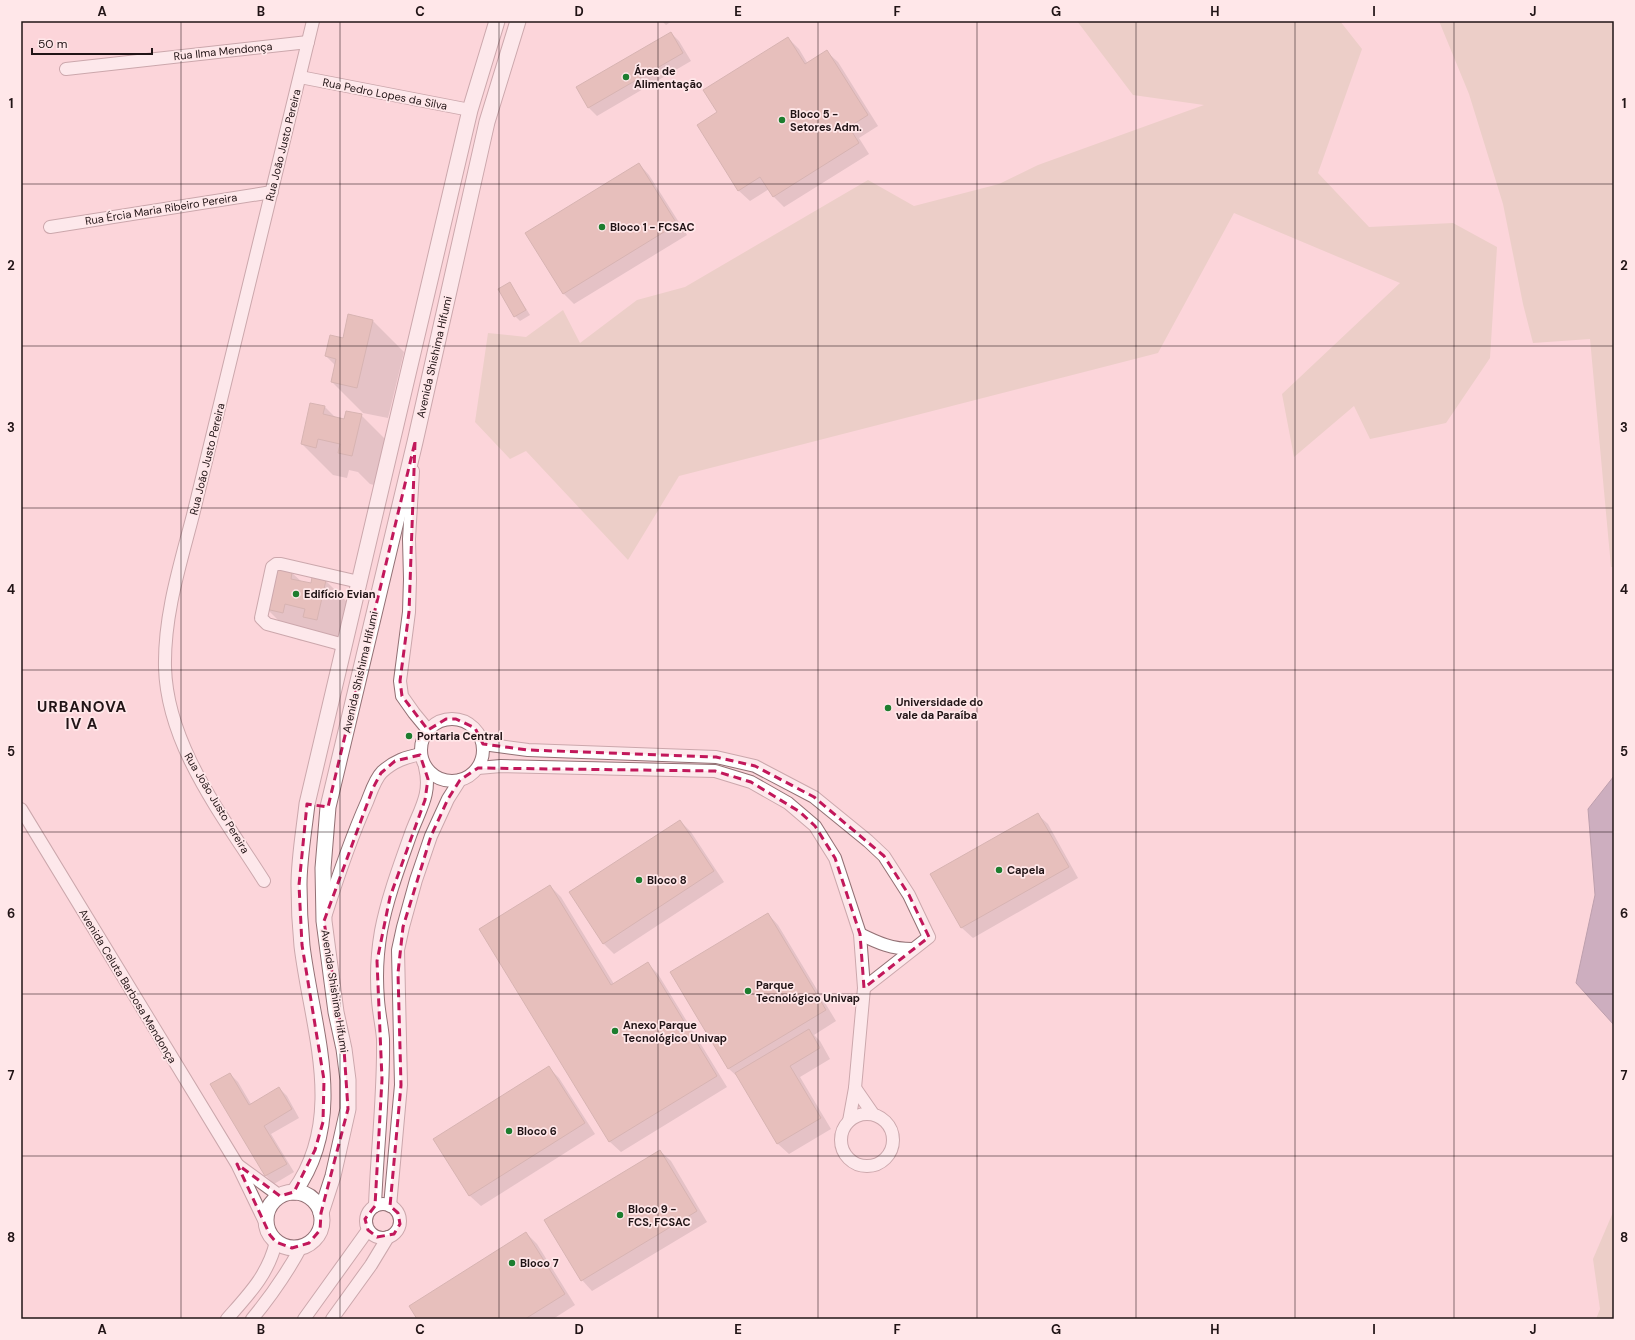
<svg xmlns="http://www.w3.org/2000/svg" width="1635" height="1340" viewBox="0 0 1635 1340" font-family="'DM Sans',sans-serif">
  <style>
    .green { fill: #dac5b1 }
    .water { fill: #957e9e; stroke: #725e75 }
    .shadow { fill: #0003 }
    .building { fill: #cfa598; stroke: #ac8b80 }
    .lines { fill: none; stroke-linecap: round; stroke-linejoin: round }
    .minor-casing { stroke: #927074; stroke-width: 14 }
    .tertiary-casing { stroke: #927074; stroke-width: 17 }
    .minor { stroke: #fff; stroke-width: 12 }
    .tertiary { stroke: #fff; stroke-width: 15 }
    .marked { fill: none; stroke: #c2185b; stroke-width: 3; stroke-dasharray: 8 5; stroke-linejoin: round }
    .grid { fill: none; stroke: #211416; stroke-width: 1; stroke-opacity: 0.55 }
    .poi-dot { fill: #1d7d2f; stroke: #ffe7e9; stroke-width: 1.5 }
    .labels { text-anchor: middle; dominant-baseline: central; stroke-width: 3.5; stroke-linejoin: round; paint-order: stroke }
    .street-label { font-size: 11px; fill: #211416; stroke: #ffe7e9 }
    .poi-label { font-size: 11px; font-weight: bold; fill: #211416; stroke: #ffe7e9; text-anchor: start }
    .district-label { font-size: 15px; font-weight: bold; letter-spacing: 1px; fill: #211416; stroke: #ffe7e9 }
    .neatline { fill: none; stroke: #211416; stroke-width: 1.5 }
    .grid-label { font-size: 13px; text-anchor: middle; font-weight: bold; fill: #211416 }
  </style>
  <rect width="100%" height="100%" fill="#fcd5da"/>
  <g class="green">
    <path d="M1077,21H1340L1362,49L1318,173L1369,227L1453,223L1497,247L1490,358L1446,423L1370,439L1354,406L1294,457L1282,394L1400,283L1234,213L1158,353L679,476L628,560L526,451L510,459L475,422L488,333L526,337L563,310L580,343L637,300L685,287L868,180L914,206L999,184L1038,165L1204,105L1133,95Z"/>
    <path d="M1439,21H1614V567H1611L1590,339L1533,343L1523,304L1503,204L1469,94Z"/>
    <path d="M1614,1210V1319H1596L1600,1309L1593,1259Z"/>
  </g>
  <path class="water" d="M1614,776V1025L1576,983L1595,895L1588,809Z"/>
  <g class="shadow">
    <path d="M662,21H672L666,25Z"/>
    <path d="M671,33L679,41L691,61L597,116L589,108L577,88Z"/>
    <path d="M788,38L799,49L808,64L827,52L838,62L878,126L859,138L869,154L784,207L774,197L769,189L750,201L739,191L698,125L718,113Z"/>
    <path d="M639,164L649,175L687,235L574,304L564,294L527,234Z"/>
    <path d="M509,283L514,289L530,315L520,321L515,316Z"/>
    <path d="M373,321L404,352L388,418L363,413L332,382L336,366L326,356L343,340Z"/>
    <path d="M325,407L336,418L345,420L361,415L392,446L383,487L370,484L358,472L349,470L347,478L333,475L302,444Z"/>
    <path d="M292,573L302,582L311,585L313,578L326,581L357,612L348,651L316,634L314,643L298,640L267,609Z"/>
    <path d="M1037,814L1048,824L1078,878L973,938L962,928L932,874Z"/>
    <path d="M680,821L691,832L724,882L614,954L603,943Z"/>
    <path d="M550,886L561,897L614,984L648,964L658,974L727,1087L621,1152L610,1142L480,929Z"/>
    <path d="M768,914L778,925L836,1021L814,1035L820,1041L830,1059L800,1077L831,1129L789,1154L778,1144L740,1079L729,1069L672,972Z"/>
    <path d="M549,1068L559,1078L595,1134L481,1206L470,1196L435,1140Z"/>
    <path d="M230,1074L238,1082L251,1104L279,1088L287,1096L299,1118L271,1134L294,1172L274,1184L266,1176L212,1085Z"/>
    <path d="M660,1151L671,1161L707,1222L592,1291L582,1280Z"/>
    <path d="M526,1233L537,1244L575,1305L553,1319H418Z"/>
  </g>
  <g class="building">
    <path d="M671,32L683,53L588,108L576,87Z"/>
    <path d="M788,37L805,64L827,50L868,115L849,127L859,143L773,197L760,177L738,191L697,125L717,112L703,90Z"/>
    <path d="M639,163L677,224L563,294L525,233Z"/>
    <path d="M510,282L526,310L514,317L498,289Z"/>
    <path d="M348,314L373,320L357,388L331,382L336,359L325,356L330,335L343,338Z"/>
    <path d="M310,403L325,406L323,414L344,419L346,411L362,414L352,456L338,453L340,444L318,439L316,448L301,444Z"/>
    <path d="M276,568L292,572L291,579L311,583L312,577L326,580L317,620L303,617L305,609L285,604L283,613L266,609Z"/>
    <path d="M1038,813L1069,867L961,928L930,874Z"/>
    <path d="M680,820L714,871L603,944L569,892Z"/>
    <path d="M550,885L611,985L648,962L717,1076L609,1142L479,929Z"/>
    <path d="M768,913L826,1010L728,1069L670,972Z"/>
    <path d="M809,1029L820,1048L790,1066L821,1118L777,1144L735,1073Z"/>
    <path d="M549,1066L585,1123L469,1196L433,1139Z"/>
    <path d="M230,1073L249,1105L279,1087L292,1109L264,1126L287,1164L265,1176L210,1084Z"/>
    <path d="M660,1150L697,1211L581,1281L544,1220Z"/>
    <path d="M526,1232L565,1294L525,1319H417L409,1306Z"/>
  </g>
  <g class="lines">
    <g class="minor-casing">
      <g id="minor">
        <path d="M66,69L308,42"/>
        <path d="M300,77L470,110"/>
        <path d="M50,227L272,192"/>
        <path d="M413,471L409,539L410,579L409,612L400,681L402,696L414,713L428,730"/>
        <path d="M344,645L267,624L261,618L272,567L276,564H281L359,582"/>
        <circle cx="452" cy="750" r="31"/>
        <path d="M483,744L528,750L716,757L755,766L814,797L868,841L884,856L909,895L929,937L864,988"/>
        <path d="M478,768L501,766L715,771L751,782L788,803L815,826L835,858L860,934L864,988L855,1088L849,1121"/>
        <path d="M21,809L237,1164L266,1224"/>
        <path d="M264,881C223,816 167,746 165,667C164,615 180,565 193,515L313,21"/>
        <path d="M326,914C338,876 351,838 367,802C371,792 375,779 382,772C394,761 406,757 421,754"/>
        <path d="M860,934C878,943 892,949 912,949"/>
        <path d="M855,1088L873,1114"/>
        <circle cx="867" cy="1140" r="26"/>
        <path d="M239,1166L280,1196"/>
        <circle cx="383" cy="1221" r="17"/>
        <path d="M375,1206C377,1150 384,1095 383,1039C382,1026 379,1014 378,1000C376,977 377,954 381,931C387,899 399,867 410,836C419,810 432,795 425,767"/>
        <path d="M390,1206L401,1085L398,950L403,927L416,880L431,836L448,799L460,780"/>
        <path d="M227,1319C249,1294 268,1275 276,1242"/>
        <path d="M252,1319C271,1296 287,1273 301,1247"/>
        <path d="M304,1319L368,1230"/>
        <path d="M332,1319L371,1265L388,1237"/>
      </g>
    </g>
    <g class="tertiary-casing">
      <g id="tertiary">
        <path d="M294,1192C348,1117 312,1028 302,946C300,926 299,905 299,885C299,858 304,831 307,804L470,110L497,21"/>
        <circle cx="294" cy="1220" r="28"/>
        <path d="M321,1213L333,1176L348,1109V1080L344,1049L336,1012L324,921L323,868L328,807L415,442L487,122L518,21"/>
      </g>
    </g>
    <use href="#minor" class="minor"/>
    <use href="#tertiary" class="tertiary"/>
  </g>
  <path d="M0 0H1635V1340H0ZM415,442L409,612L400,681L402,696L428,730L446,719H456L475,728L483,744L528,750L716,757L755,766L814,797L884,856L909,895L929,937L864,988L860,934L835,858L815,826L800,812L751,782L715,771L478,768L460,780L448,799L431,836L403,927L398,973L401,1085L390,1206L398,1213L400,1224L394,1234L377,1237L368,1230L365,1219L375,1206L382,1079L377,961L390,897L425,800L428,779L420,755L395,761L381,773L373,788L324,921L344,1049L348,1109L321,1213L320,1230L309,1243L292,1248L276,1242L270,1235L237,1164L280,1196L294,1192L315,1150L323,1122L324,1080L302,945L299,885L307,804L328,807Z" fill="#fcd5da" fill-opacity=".55" fill-rule="evenodd"/>
  <path class="marked" d="M415,442L409,612L400,681L402,696L428,730L446,719H456L475,728L483,744L528,750L716,757L755,766L814,797L884,856L909,895L929,937L864,988L860,934L835,858L815,826L800,812L751,782L715,771L478,768L460,780L448,799L431,836L403,927L398,973L401,1085L390,1206L398,1213L400,1224L394,1234L377,1237L368,1230L365,1219L375,1206L382,1079L377,961L390,897L425,800L428,779L420,755L395,761L381,773L373,788L324,921L344,1049L348,1109L321,1213L320,1230L309,1243L292,1248L276,1242L270,1235L237,1164L280,1196L294,1192L315,1150L323,1122L324,1080L302,945L299,885L307,804L328,807Z"/>
  <path class="grid" d="M181,21V1319M340,21V1319M499,21V1319M658,21V1319M818,21V1319M977,21V1319M1136,21V1319M1295,21V1319M1454,21V1319M21,184H1614M21,346H1614M21,508H1614M21,670H1614M21,832H1614M21,994H1614M21,1156H1614"/>
  <g class="poi-dot">
    <circle cx="626" cy="77" r="4"/>
    <circle cx="782" cy="120" r="4"/>
    <circle cx="602" cy="227" r="4"/>
    <circle cx="296" cy="594" r="4"/>
    <circle cx="888" cy="708" r="4"/>
    <circle cx="409" cy="736" r="4"/>
    <circle cx="999" cy="870" r="4"/>
    <circle cx="639" cy="880" r="4"/>
    <circle cx="748" cy="991" r="4"/>
    <circle cx="615" cy="1031" r="4"/>
    <circle cx="509" cy="1131" r="4"/>
    <circle cx="620" cy="1215" r="4"/>
    <circle cx="512" cy="1263" r="4"/>
  </g>
  <g class="labels">
    <g class="street-label">
      <text transform="translate(223 51) rotate(-6)">Rua Ilma Mendonça</text>
      <text transform="translate(385 94) rotate(11)">Rua Pedro Lopes da Silva</text>
      <text transform="translate(283 145) rotate(-76)">Rua João Justo Pereira</text>
      <text transform="translate(161 209) rotate(-9)">Rua Ércia Maria Ribeiro Pereira</text>
      <text transform="translate(434 357) rotate(-77)">Avenida Shishima Hifumi</text>
      <text transform="translate(207 459) rotate(-76)">Rua João Justo Pereira</text>
      <text transform="translate(360 672) rotate(-77)">Avenida Shishima Hifumi</text>
      <text transform="translate(217 803) rotate(59)">Rua João Justo Pereira</text>
      <text transform="translate(128 986) rotate(59)">Avenida Celuta Barbosa Mendonça</text>
      <text transform="translate(335 991) rotate(81)">Avenida Shishima Hifumi</text>
    </g>
    <g class="poi-label">
      <text x="634" y="71">Área de<tspan x="634" dy="13">Alimentação</tspan></text>
      <text x="790" y="114">Bloco 5 -<tspan x="790" dy="13">Setores Adm.</tspan></text>
      <text x="610" y="227">Bloco 1 - FCSAC</text>
      <text x="304" y="594">Edifício Evian</text>
      <text x="896" y="702">Universidade do<tspan x="896" dy="13">vale da Paraíba</tspan></text>
      <text x="417" y="736">Portaria Central</text>
      <text x="1007" y="870">Capela</text>
      <text x="647" y="880">Bloco 8</text>
      <text x="756" y="985">Parque<tspan x="756" dy="13">Tecnológico Univap</tspan></text>
      <text x="623" y="1025">Anexo Parque<tspan x="623" dy="13">Tecnológico Univap</tspan></text>
      <text x="517" y="1131">Bloco 6</text>
      <text x="628" y="1209">Bloco 9 -<tspan x="628" dy="13">FCS, FCSAC</tspan></text>
      <text x="520" y="1263">Bloco 7</text>
    </g>
    <g class="district-label">
      <text x="82" y="707">URBANOVA<tspan x="82" dy="17">IV A</tspan></text>
    </g>
  </g>
  <rect width="1635" height="1340" fill="none" stroke="#ffe7e9" stroke-width="44"/>
  <path d="M32 48v6h120v-6" fill="none" stroke="#211416" stroke-width="2"/>
  <text x="38" y="48" font-size="12" fill="#211416" stroke="#ffe7e9" stroke-width="3" paint-order="stroke">50 m</text>
  <rect x="22" y="22" width="1591" height="1296" class="neatline"/>
  <g class="grid-label">
    <text x="102" y="16">A</text>
    <text x="261" y="16">B</text>
    <text x="420" y="16">C</text>
    <text x="579" y="16">D</text>
    <text x="738" y="16">E</text>
    <text x="897" y="16">F</text>
    <text x="1056" y="16">G</text>
    <text x="1215" y="16">H</text>
    <text x="1374" y="16">I</text>
    <text x="1533" y="16">J</text>
    <text x="11" y="108">1</text>
    <text x="1624" y="108">1</text>
    <text x="11" y="270">2</text>
    <text x="1624" y="270">2</text>
    <text x="11" y="432">3</text>
    <text x="1624" y="432">3</text>
    <text x="11" y="594">4</text>
    <text x="1624" y="594">4</text>
    <text x="11" y="756">5</text>
    <text x="1624" y="756">5</text>
    <text x="11" y="918">6</text>
    <text x="1624" y="918">6</text>
    <text x="11" y="1080">7</text>
    <text x="1624" y="1080">7</text>
    <text x="11" y="1242">8</text>
    <text x="1624" y="1242">8</text>
    <text x="102" y="1334">A</text>
    <text x="261" y="1334">B</text>
    <text x="420" y="1334">C</text>
    <text x="579" y="1334">D</text>
    <text x="738" y="1334">E</text>
    <text x="897" y="1334">F</text>
    <text x="1056" y="1334">G</text>
    <text x="1215" y="1334">H</text>
    <text x="1374" y="1334">I</text>
    <text x="1533" y="1334">J</text>
  </g>
</svg>
